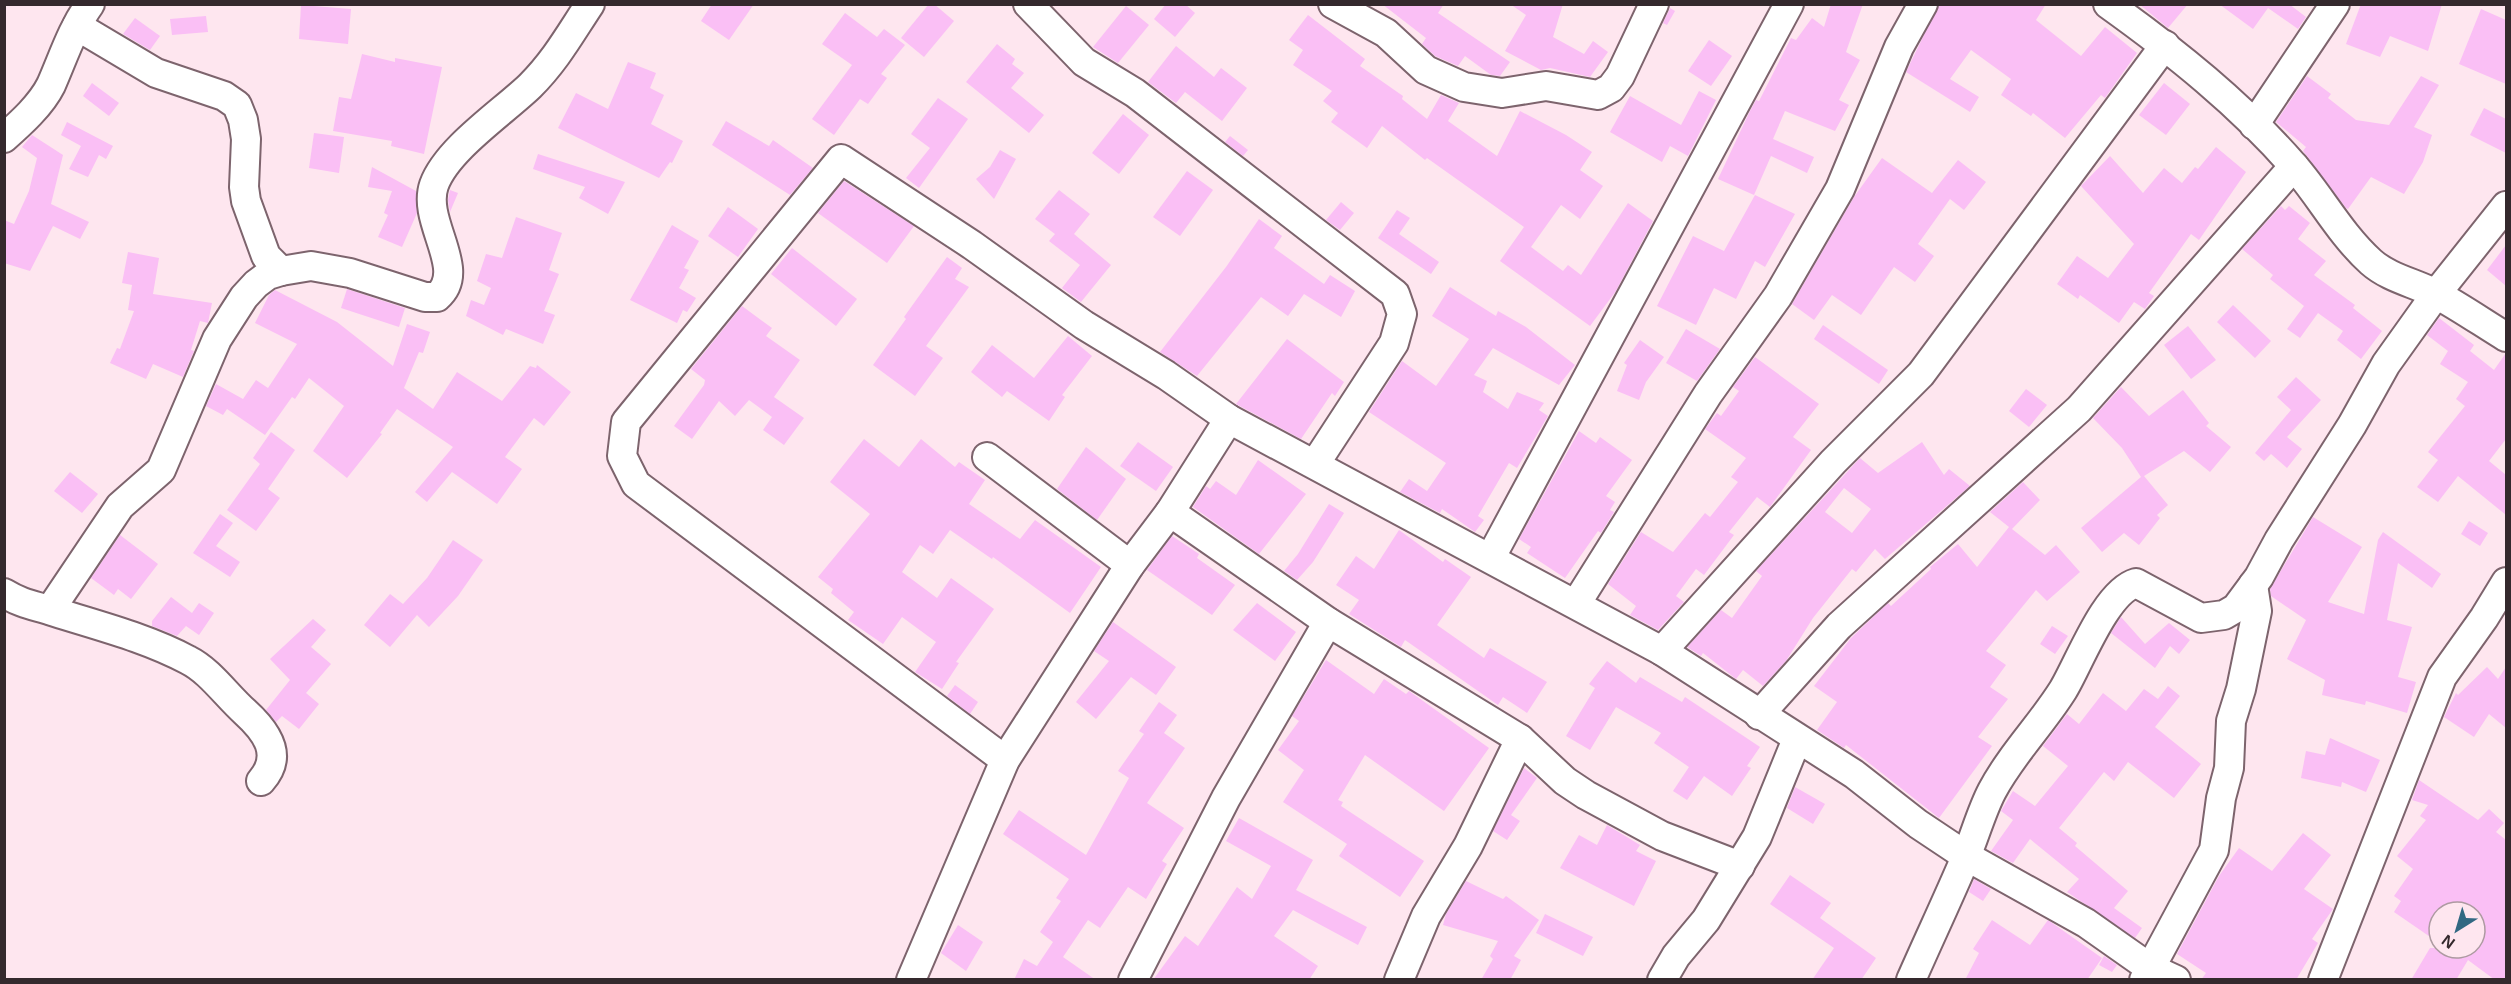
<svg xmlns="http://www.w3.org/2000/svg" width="2511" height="984" viewBox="0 0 2511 984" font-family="Arial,sans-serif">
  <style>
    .building { fill: #fabff5; fill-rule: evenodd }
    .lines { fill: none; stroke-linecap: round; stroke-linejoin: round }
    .minor-casing { stroke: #7d646d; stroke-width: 32 }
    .minor { stroke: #fff; stroke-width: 28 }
  </style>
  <rect width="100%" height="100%" fill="#fee6ef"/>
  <g class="building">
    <path d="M712,4H754L729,40L701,21Z"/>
    <path d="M929,4H934L954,21L924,57L901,38Z"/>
    <path d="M1166,4H1185L1195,13L1175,37L1154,19Z"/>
    <path d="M1382,4H1444L1438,13L1510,62L1500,76L1491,75L1465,56L1458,66L1435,56L1422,44L1426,38Z"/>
    <path d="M1510,4H1563L1553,37L1584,54L1593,41L1608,52L1590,77L1550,68L1541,70L1505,51L1526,15Z"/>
    <path d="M1831,4H1863L1846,52L1860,60L1839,100L1849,105L1835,131L1785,111L1773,139L1814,157L1807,173L1771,156L1754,195L1718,179L1750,111L1756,100L1759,101L1791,38L1796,40L1812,18L1824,27Z"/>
    <path d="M1939,4H2046L2036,20L2081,56L2105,27L2137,53L2105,98L2101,95L2065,138L2033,113L2031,116L2001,95L2011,79L1971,50L1950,79L1979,97L1970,112L1906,72Z"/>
    <path d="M2139,4H2188L2168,28Z"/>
    <path d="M2219,4H2289L2306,17L2298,29L2268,8L2253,29Z"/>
    <path d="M2361,4H2442L2428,51L2390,36L2380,57L2346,44Z"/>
    <path d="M301,5L351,9L348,44L299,39Z"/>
    <path d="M1126,6L1149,25L1118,63L1093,47Z"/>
    <path d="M1670,8L1675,11L1667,25L1663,23Z"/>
    <path d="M2481,9L2506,20V84L2459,64Z"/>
    <path d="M845,13L877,37L884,29L905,45L881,74L887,78L868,104L860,99L834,135L812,119L852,65L822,44Z"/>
    <path d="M1308,15L1365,59L1360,66L1403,96L1402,99L1427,119L1441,95L1459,103L1448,121L1497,156L1520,111L1566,135L1592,152L1580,170L1603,186L1580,219L1561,205L1531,247L1563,271L1568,265L1581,275L1628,203L1653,221L1616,291L1590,326L1500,261L1524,227L1427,158L1425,160L1382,126L1367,148L1331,122L1338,113L1323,101L1332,91L1293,65L1303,50L1289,40Z"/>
    <path d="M206,16L208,32L172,35L170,19Z"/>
    <path d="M135,18L160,36L150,50L123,34Z"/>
    <path d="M1709,40L1732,56L1711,86L1688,71Z"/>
    <path d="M997,44L1015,59L1012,64L1024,73L1011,88L1044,115L1029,133L966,82Z"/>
    <path d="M1176,46L1214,77L1221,68L1247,88L1222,121L1185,92L1176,103L1148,82Z"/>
    <path d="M362,54L395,62V58L442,67L424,154L391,146L392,141L333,131L339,97L351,99Z"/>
    <path d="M628,62L656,73L650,88L664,95L651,124L683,141L672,163L670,162L659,178L558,128L576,93L608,109Z"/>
    <path d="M2307,76L2331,94L2328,98L2356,120L2389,125L2421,76L2439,85L2414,127L2432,135L2423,162L2404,194L2371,177L2348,209L2346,208L2303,151L2306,147L2276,122Z"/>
    <path d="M92,83L119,103L109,116L83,96Z"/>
    <path d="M2164,83L2190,104L2166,135L2139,115Z"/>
    <path d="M1699,91L1716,100L1688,156L1670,146L1662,162L1610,132L1630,96L1681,125Z"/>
    <path d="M938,98L968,119L919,188L906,178L930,148L911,134Z"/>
    <path d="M2484,108L2506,119V153L2470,135Z"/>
    <path d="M1123,114L1149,135L1119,174L1092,153Z"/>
    <path d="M726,121L769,146L773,140L813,168L790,195L712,145Z"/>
    <path d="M67,122L113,146L106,159L99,155L88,177L69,169L81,146L61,135Z"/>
    <path d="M314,133L344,137L339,173L309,168Z"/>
    <path d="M32,135L63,155L51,204L89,222L80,239L53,226L30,271L4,263V220L14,224L29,191L37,158L22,147Z"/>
    <path d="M1230,136L1248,150L1243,156L1225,142Z"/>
    <path d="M2216,147L2246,172L2199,240L2191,234L2149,293L2154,296L2145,309L2134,302L2119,323L2080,295L2078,299L2057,284L2077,256L2108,278L2134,244L2081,186L2110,156L2143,193L2164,168L2182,183L2195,167L2198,169Z"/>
    <path d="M1000,150L1016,159L994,199L976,179L990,167Z"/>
    <path d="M538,154L625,182L608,214L579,198L585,187L533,169Z"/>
    <path d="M1882,158L1932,193L1958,160L1986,182L1964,210L1950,199L1918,244L1934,256L1915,282L1894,267L1861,315L1832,295L1814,320L1792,304L1854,197Z"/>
    <path d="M372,167L416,191L417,213L402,247L378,237L388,215L384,213L392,191L368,187Z"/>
    <path d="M1187,171L1213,190L1180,236L1153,217Z"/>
    <path d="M844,181L914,226L887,263L818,213Z"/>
    <path d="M450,190L458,193L450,212L448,200Z"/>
    <path d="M1059,190L1090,214L1074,234L1111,265L1081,302L1062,288L1080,265L1049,241L1055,234L1035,219Z"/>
    <path d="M1755,195L1795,214L1765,267L1755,261L1736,299L1714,288L1696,325L1657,306L1693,236L1724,251Z"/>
    <path d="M1341,202L1354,213L1340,230L1326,220Z"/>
    <path d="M2281,206L2285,210L2289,206L2310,223L2298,239L2326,261L2314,275L2355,305L2353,308L2382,331L2361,359L2337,340L2343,331L2318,313L2300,338L2287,329L2304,306L2270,279L2273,275L2242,249Z"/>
    <path d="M728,207L758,229L738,257L708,236Z"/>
    <path d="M1397,210L1410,218L1399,234L1439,262L1431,274L1378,238Z"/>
    <path d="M516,217L562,233L549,270L559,274L544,311L555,315L543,344L506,329L503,335L466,316L471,300L484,305L491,288L477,281L486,254L502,258Z"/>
    <path d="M1259,219L1282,236L1274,248L1324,284L1330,275L1355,291L1341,317L1304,294L1288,316L1261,297L1197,376L1160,352L1226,267Z"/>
    <path d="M672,225L699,241L684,268L689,270L679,288L696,298L687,312L683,310L677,323L630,300Z"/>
    <path d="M2506,245V286L2487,270Z"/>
    <path d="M792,248L857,299L836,326L771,274Z"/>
    <path d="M128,252L159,258L153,294L212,303L208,323L200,321L191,350L194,351L183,377L153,364L146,379L110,363L117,348L120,349L134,311L128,310L132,285L122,283Z"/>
    <path d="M947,257L962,268L955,279L969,287L926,346L943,358L915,396L873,365L906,319L904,317Z"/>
    <path d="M1450,287L1496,316L1498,311L1526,327L1575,365L1559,385L1493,348L1474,375L1487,381L1483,392L1508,409L1517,392L1544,403L1539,410L1548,416L1517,468L1509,463L1478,516L1484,520L1475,532L1442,509L1440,513L1400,492L1409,479L1427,491L1446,463L1369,412L1402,361L1436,386L1469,339L1432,316Z"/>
    <path d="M347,289L405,308L399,327L341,308Z"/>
    <path d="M275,290L337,322L393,366L407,324L430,332L423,353L419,352L404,388L433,409L457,372L502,401L530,366L536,368L537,365L571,392L544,426L534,418L505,457L522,469L497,504L452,472L427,502L415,492L453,447L397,409L380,433L382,434L347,478L313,451L344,406L309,378L295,399L292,397L265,435L227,409L223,415L206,406L216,384L243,399L256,380L268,388L297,344L255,323L269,295Z"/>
    <path d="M2233,305L2271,341L2255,358L2217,322Z"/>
    <path d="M742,306L772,328L766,336L800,360L774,397L804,418L784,445L763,430L772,417L749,400L735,416L719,401L692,439L674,426L704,385L705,380L691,369Z"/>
    <path d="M2439,318L2474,345L2470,351L2494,370L2506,353V439L2489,461L2506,475V515L2458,476L2438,502L2417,487L2438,460L2428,452L2465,406L2456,399L2468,382L2440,364L2448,351L2427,335Z"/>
    <path d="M1823,325L1888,370L1879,384L1814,339Z"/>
    <path d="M2188,326L2216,360L2191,379L2164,345Z"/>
    <path d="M1686,329L1720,349L1697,381L1666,363Z"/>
    <path d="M1068,336L1092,356L1062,395L1065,397L1049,421L1007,391L1002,397L971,372L992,345L1034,378Z"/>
    <path d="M1287,339L1344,382L1335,396L1332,393L1301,439L1236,404Z"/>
    <path d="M1640,340L1664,357L1646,382L1639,400L1617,391L1627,365L1624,363Z"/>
    <path d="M1755,357L1819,404L1793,437L1811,450L1770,507L1757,497L1729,532L1734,535L1704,575L1696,569L1676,596L1684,602L1658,630L1630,615L1636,606L1608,584L1641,532L1673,552L1705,513L1710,517L1738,482L1731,477L1746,458L1705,429L1717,413L1721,416L1739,391L1733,387Z"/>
    <path d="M2296,377L2321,400L2287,437L2302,449L2287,468L2271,454L2264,461L2255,453L2291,410L2277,397Z"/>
    <path d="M2121,387L2149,416L2183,390L2209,423L2206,426L2231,447L2210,472L2184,451L2144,476L2168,505L2157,515L2160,518L2139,545L2124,533L2102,552L2081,528L2141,477L2122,448L2093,418Z"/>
    <path d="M2026,389L2047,405L2029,427L2009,411Z"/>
    <path d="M1579,431L1596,443L1600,437L1632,460L1606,496L1615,502L1610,510L1614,512L1601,533L1598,531L1565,578L1527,553L1531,547L1519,539Z"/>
    <path d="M271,432L295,450L268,489L280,498L256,531L227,510L260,464L253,458Z"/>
    <path d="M864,439L899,467L921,439L955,467L959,462L985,480L969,504L1020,539L1035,520L1101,567L1070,613L993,557L992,559L950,530L933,554L920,545L902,572L937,598L951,578L994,609L956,662L959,663L942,689L915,672L936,642L902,617L883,644L848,620L854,612L831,593L833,589L818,577L870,514L830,482Z"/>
    <path d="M1138,442L1173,467L1156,491L1120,466Z"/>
    <path d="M1922,442L1944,475L1949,469L1970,486L1885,559L1875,549L1856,572L1852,569L1813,618L1786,661L1763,686L1743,670L1736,679L1703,653L1701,656L1687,647L1721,610L1732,618L1762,576L1756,571L1860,458L1878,473ZM1844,488L1871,509L1852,533L1825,512Z"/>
    <path d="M1086,447L1126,479L1097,520L1057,489Z"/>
    <path d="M1258,460L1306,494L1259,554L1193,507L1206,486L1210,489L1216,481L1236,495Z"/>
    <path d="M70,472L98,494L82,513L54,491Z"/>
    <path d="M2023,482L2040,500L2012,529L2045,555L2056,545L2080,572L2047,601L2036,590L1986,651L2006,665L1990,687L2008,699L1978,737L1992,746L1939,818L1846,745L1844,748L1817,730L1837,702L1814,686L1851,638L1888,603L1891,606L1931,569L1930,567L1958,544L1977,567L2009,527L1990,512Z"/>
    <path d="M1329,504L1344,513L1313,562L1297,580L1284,571L1298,554Z"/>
    <path d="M220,514L233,523L216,546L240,562L230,577L193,553Z"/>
    <path d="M2313,517L2362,547L2328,602L2364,614L2378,540L2383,532L2441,574L2432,588L2398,563L2387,620L2412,627L2398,677L2416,682L2407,713L2366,701L2365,705L2322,695L2325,680L2287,659L2306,620L2271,596L2270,589Z"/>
    <path d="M2469,521L2488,533L2480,546L2461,534Z"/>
    <path d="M1399,530L1443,562L1445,559L1471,577L1437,625L1484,658L1490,648L1547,682L1527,713L1503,697L1498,705L1405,640L1401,647L1349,614L1359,600L1336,585L1356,556L1374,569Z"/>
    <path d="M120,535L158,564L131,599L118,589L114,595L91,578Z"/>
    <path d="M1172,536L1199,554L1197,558L1235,585L1212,615L1147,570Z"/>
    <path d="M453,540L483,560L458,596L429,627L417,615L390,647L364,625L390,594L403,604L427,578Z"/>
    <path d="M171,597L192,613L199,603L214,613L199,635L186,626L177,636L152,626V621Z"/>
    <path d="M1257,603L1296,632L1275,661L1233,630Z"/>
    <path d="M2121,617L2145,644L2169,623L2190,640L2179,654L2170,646L2155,668L2111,633Z"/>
    <path d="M313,619L326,630L311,647L331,664L306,693L319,704L299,729L282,716L276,722L266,710L290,680L270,659Z"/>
    <path d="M1113,622L1176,667L1156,695L1131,677L1096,719L1076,702L1109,661L1094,651Z"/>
    <path d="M2052,626L2068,636L2055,654L2040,644Z"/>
    <path d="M1326,660L1374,694L1384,679L1406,694L1409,691L1489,748L1444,811L1365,755L1338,800L1343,802L1341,806L1424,861L1400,897L1339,856L1347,844L1283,802L1304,770L1278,750L1299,721L1292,716Z"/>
    <path d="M1607,661L1636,683L1640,677L1682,702L1685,697L1760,747L1747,766L1751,768L1732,796L1704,776L1687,800L1673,791L1689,767L1654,743L1661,733L1616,707L1590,750L1566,736L1595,688L1589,684Z"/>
    <path d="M2487,667L2498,679L2506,667V728L2489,714L2474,737L2444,717L2456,693L2458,695Z"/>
    <path d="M955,685L978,702L970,714L947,696Z"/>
    <path d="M2168,686L2180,696L2155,727L2201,764L2174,798L2128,762L2114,781L2104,772L2059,828L2077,843L2075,846L2128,891L2114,908L2142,928L2135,938L2067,892L2079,879L2030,839L2013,863L1991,851L2013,820L2001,811L2013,791L2035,806L2068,766L2043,746L2067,714L2079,724L2103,693L2126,711L2144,689L2158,699Z"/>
    <path d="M1159,702L1177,715L1164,733L1185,748L1147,803L1184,828L1162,861L1167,864L1146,899L1128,887L1100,928L1088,920L1063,957L1096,980H1014L1024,959L1037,966L1053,942L1040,932L1061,901L1056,898L1069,879L1003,834L1019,810L1086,855L1129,778L1118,771L1144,734L1139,731Z"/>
    <path d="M2330,738L2380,760L2366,792L2342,782L2341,787L2301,778L2306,751L2325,755Z"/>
    <path d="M1524,768L1537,778L1511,815L1520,821L1507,840L1493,831Z"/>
    <path d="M2419,780L2478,820L2489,809L2504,823L2496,832L2506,840V980H2495L2468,960L2456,980H2411L2430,948H2475V912H2439V943L2394,912L2401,901L2394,896L2413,869L2397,856L2426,820L2420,816L2428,805L2412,800Z"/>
    <path d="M1795,787L1825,804L1813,824L1787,808Z"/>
    <path d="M1239,818L1313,860L1296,890L1367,927L1358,945L1293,910L1274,936L1318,966L1309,980H1153L1185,936L1198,946L1237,887L1252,899L1271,866L1226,841Z"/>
    <path d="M1607,825L1640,845L1636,851L1656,861L1634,906L1560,868L1579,835L1597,845Z"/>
    <path d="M2303,833L2331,855L2304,889L2333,909L2312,939L2318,943L2296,980H2201L2206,973L2177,954L2219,876L2239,848L2272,871Z"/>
    <path d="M1790,875L1831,903L1820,918L1876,958L1861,980H1812L1834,948L1770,904Z"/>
    <path d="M1974,879L1991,889L1983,901L1969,892Z"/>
    <path d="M1466,881L1503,899L1506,896L1539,920L1514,956L1521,960L1510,980H1481L1493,959L1490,956L1498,941L1443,925L1446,914Z"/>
    <path d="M1545,914L1593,937L1583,956L1536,933Z"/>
    <path d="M1992,920L2030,945L2048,920L2102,958L2087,980H1965L1979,953L1973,949Z"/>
    <path d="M958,925L983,942L966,971L941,953Z"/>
    <path d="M2104,956L2117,965L2112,972L2099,965Z"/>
  </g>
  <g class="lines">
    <g class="minor-casing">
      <g id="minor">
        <path d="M1028,4L1084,62L1135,93L1395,294L1402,314L1394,343L1315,464"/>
        <path d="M1333,4L1386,33L1426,70L1464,87L1502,93L1546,86L1598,95L1611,88L1620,76L1654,4"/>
        <path d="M2108,4C2175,52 2240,104 2294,166C2321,197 2340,234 2371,262C2389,278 2415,283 2436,294C2460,307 2483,323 2506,337"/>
        <path d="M77,26L156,73L224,96L237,105L243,120L246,139L244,187L246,201L266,256L281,271"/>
        <path d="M2165,45L1921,374L1833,462L1662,651L1854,774L1918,824L1966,856L2086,923L2150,968L2176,980"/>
        <path d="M2254,125L2335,4"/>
        <path d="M4,138C21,123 41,105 51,85C63,58 72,29 90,4"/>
        <path d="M987,457L1130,565"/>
        <path d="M1170,512L1328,622L1520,739L1565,781L1586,795L1662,836L1740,866"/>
        <path d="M1491,557L1789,4"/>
        <path d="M4,593C24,605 34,605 55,612C99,626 147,638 188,660C210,671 226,695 245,712C266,731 284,755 261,781"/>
        <path d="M1576,604L1708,394L1778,296L1840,189L1899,47L1923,4"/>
        <path d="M50,610L120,506L161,470L217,339L244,297L256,284L268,275L281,271L311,266L350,273L425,297H437C469,270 421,222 434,185C447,149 503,112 530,86C556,60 570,34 590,4"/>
        <path d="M1759,715L1839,626L2079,409L2294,166"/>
        <path d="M1005,760L636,484L622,456L626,422L841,159L972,245L1084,325L1166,375L1229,419L1662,651"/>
        <path d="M911,980L1005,760L1130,565L1170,512L1229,419"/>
        <path d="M1133,980L1226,798L1328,622"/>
        <path d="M1399,980L1426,916L1468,846L1520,739"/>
        <path d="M1662,980L1676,956L1706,920L1757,837L1797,739"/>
        <path d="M1911,980C1929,939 1948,899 1965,859C1975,836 1981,812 1992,791C2011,755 2041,725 2063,690C2079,664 2105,592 2136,583L2201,618L2224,615L2236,608L2259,577L2279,540L2352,425L2386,364L2436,294L2506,206"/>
        <path d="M2144,980L2214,850L2221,798L2229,768L2231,721L2241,689L2257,611L2253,585"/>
        <path d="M2323,980L2442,677L2484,618L2506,582"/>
      </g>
    </g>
    <use href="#minor" class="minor"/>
  </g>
  <rect width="2511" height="984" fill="none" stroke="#34292d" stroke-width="12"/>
  <g transform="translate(2457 930) rotate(217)"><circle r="28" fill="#fee6ef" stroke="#ad9aa1" stroke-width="1.5"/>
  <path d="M0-4.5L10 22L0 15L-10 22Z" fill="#316882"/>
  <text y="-9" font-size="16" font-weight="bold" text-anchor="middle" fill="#34292d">N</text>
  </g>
</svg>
